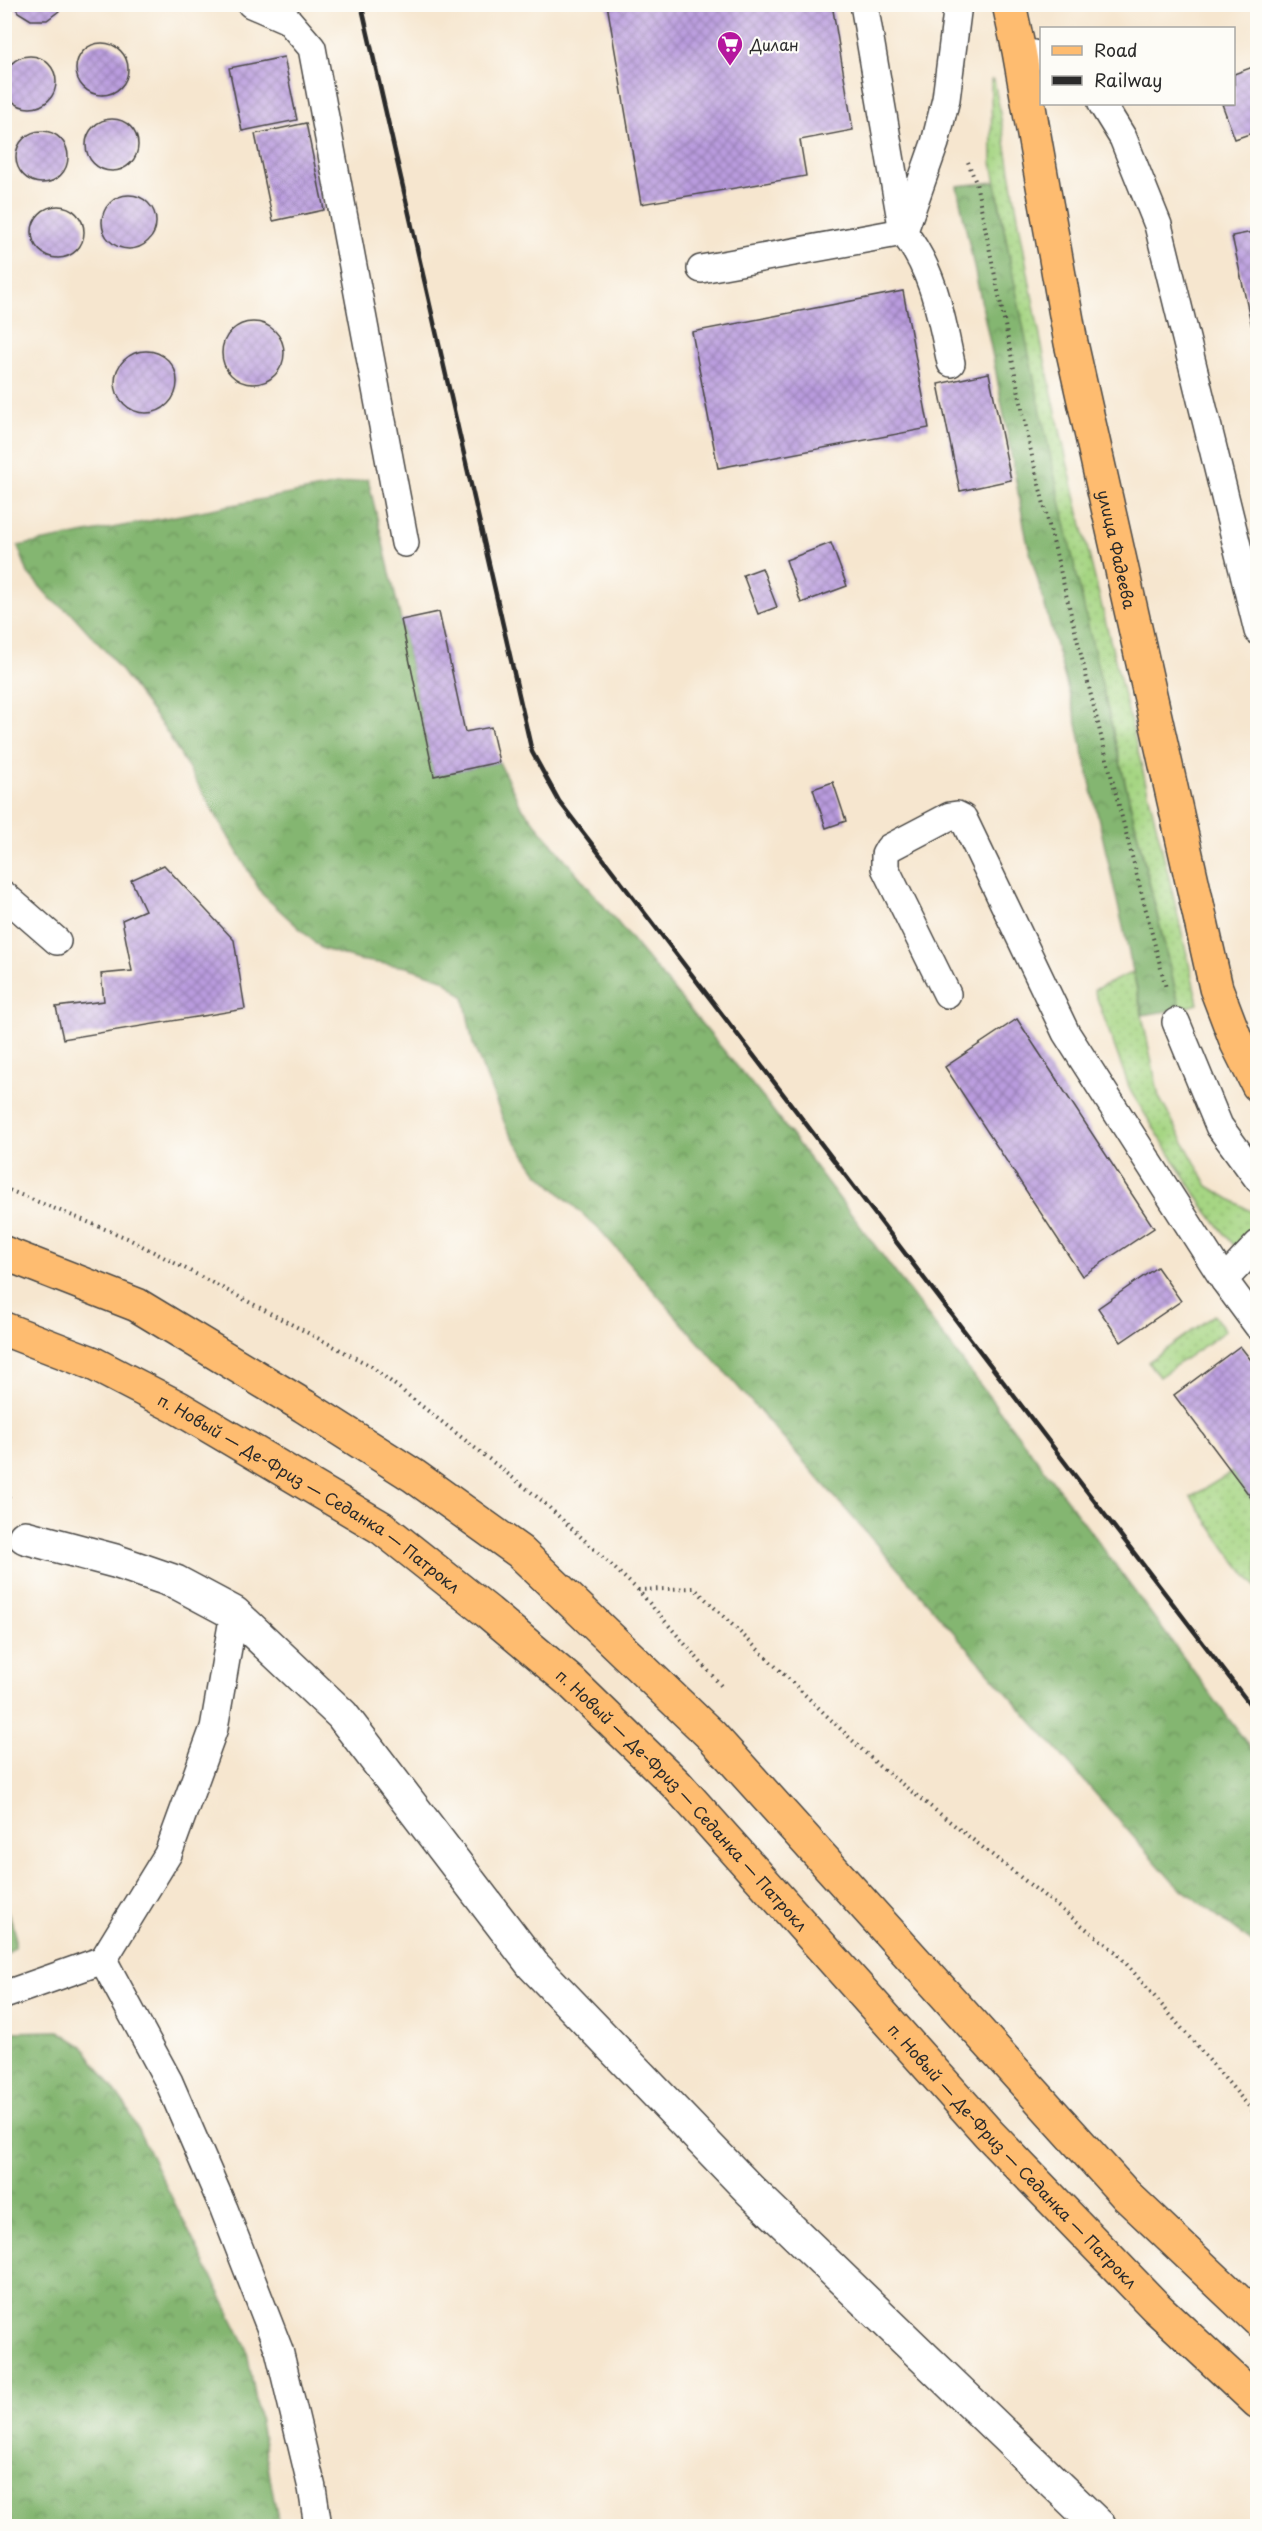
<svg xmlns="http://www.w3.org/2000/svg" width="1262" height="2531" viewBox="0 0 1262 2531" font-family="'Playpen Sans',sans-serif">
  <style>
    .grass { fill: url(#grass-dots); stroke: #688057; stroke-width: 1.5 }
    .forest { fill: url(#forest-crowns); stroke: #58704e; stroke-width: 1.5 }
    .building { fill: url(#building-cross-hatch) }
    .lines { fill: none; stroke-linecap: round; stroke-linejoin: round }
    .service-casing { stroke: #494744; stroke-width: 30 }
    .minor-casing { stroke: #494744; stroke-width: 36 }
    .primary-casing { stroke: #494744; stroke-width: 36 }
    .trunk-casing { stroke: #494744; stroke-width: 36 }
    .path { stroke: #494744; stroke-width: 4; stroke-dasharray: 1.5 4.5; stroke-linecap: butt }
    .service { stroke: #fff; stroke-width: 27 }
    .minor { stroke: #fff; stroke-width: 33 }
    .primary { stroke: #febc70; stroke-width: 33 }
    .trunk { stroke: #febc70; stroke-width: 33 }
    .rail { stroke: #2b2b2b; stroke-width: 4.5 }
    .labels { text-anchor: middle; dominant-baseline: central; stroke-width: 4.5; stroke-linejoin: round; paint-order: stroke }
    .poi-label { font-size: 16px; fill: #2b2b2b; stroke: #fdfcf7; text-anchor: start }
    .street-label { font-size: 16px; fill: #2b2b2b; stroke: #fdfcf7 }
  </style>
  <defs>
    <pattern id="grass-dots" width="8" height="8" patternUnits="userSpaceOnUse" patternTransform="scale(1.5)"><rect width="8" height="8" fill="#a6d583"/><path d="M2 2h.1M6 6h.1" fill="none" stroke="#8fb771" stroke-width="1.8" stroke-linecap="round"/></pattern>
    <pattern id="forest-crowns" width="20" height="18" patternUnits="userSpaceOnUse" patternTransform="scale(1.5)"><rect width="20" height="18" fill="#84b671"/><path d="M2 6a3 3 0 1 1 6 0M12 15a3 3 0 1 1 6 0" fill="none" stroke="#6c945d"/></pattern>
    <pattern id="building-cross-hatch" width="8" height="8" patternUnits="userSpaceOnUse" patternTransform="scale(1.5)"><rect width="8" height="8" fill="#b99bde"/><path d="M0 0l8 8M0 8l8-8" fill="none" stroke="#977fb4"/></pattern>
  </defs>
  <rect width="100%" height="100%" fill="#fdfcf7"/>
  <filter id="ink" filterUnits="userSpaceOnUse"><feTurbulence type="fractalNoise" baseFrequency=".0167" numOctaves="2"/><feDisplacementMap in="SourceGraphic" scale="12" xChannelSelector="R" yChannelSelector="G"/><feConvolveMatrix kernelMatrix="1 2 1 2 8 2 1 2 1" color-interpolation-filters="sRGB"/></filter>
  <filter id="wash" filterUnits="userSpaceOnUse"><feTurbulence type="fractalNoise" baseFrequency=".008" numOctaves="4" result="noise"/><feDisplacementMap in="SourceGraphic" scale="24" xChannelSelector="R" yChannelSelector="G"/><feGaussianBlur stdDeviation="1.35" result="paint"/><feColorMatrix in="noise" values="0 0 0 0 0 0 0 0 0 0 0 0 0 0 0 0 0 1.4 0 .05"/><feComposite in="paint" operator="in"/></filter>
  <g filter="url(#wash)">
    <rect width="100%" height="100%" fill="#f6e6cf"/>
    <g class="grass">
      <path d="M991,80H994C1011,172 1025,265 1044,356C1089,574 1151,787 1198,1004L1180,1009L1086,620L1026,348L992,162Z"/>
      <path d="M1133,972L1159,1097L1208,1186L1257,1215V1244L1244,1258L1203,1206L1131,1092L1094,990Z"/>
      <path d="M1214,1315L1225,1331L1159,1377L1148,1362Z"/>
      <path d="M1232,1472L1257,1507V1588L1226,1549L1191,1497Z"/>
    </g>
    <g class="forest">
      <path d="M995,182C1047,460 1112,734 1180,1009L1143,1015L1074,711L1027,541L995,367L957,186Z"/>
      <path d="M368,479L401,620L434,775L499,762L520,805L764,1099L1053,1481L1257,1757V1946L1174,1883L602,1232L537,1172L507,1129L473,1044L464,997L443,979L407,967L358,960L321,948L262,894L167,732L110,656L72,614L51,599L28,573L18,546Z"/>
      <path d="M5,1904L15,1932V1947L5,1956Z"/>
      <path d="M59,2031L83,2046L127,2108L246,2346L279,2526H5V2032Z"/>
    </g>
    <g id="blocks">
      <g class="building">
        <path d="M14,4H62L59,11L47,20H31L18,12Z"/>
        <path d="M607,4H832L853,130L800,140L806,176L641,204Z"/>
        <circle cx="102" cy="69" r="26"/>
        <circle cx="30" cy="82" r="26"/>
        <path d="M284,57L297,120L242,131L229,68Z"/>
        <path d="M1258,65V131L1235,139L1222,104H1234V74Z"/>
        <circle cx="112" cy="145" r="26"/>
        <path d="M306,123L324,210L273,221L255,134Z"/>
        <circle cx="42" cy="157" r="26"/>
        <circle cx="129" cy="222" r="27"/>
        <circle cx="58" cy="232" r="26"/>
        <path d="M1258,231V345L1256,346L1232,236Z"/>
        <path d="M903,291L929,428L718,468L692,332Z"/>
        <circle cx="253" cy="353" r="31"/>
        <circle cx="146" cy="382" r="31"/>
        <path d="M989,373L1011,480L960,491L938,384Z"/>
        <path d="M831,543L847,586L801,603L786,560Z"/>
        <path d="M762,568L777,607L758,614L743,575Z"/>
        <path d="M439,612L465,732L491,727L499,762L434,776L401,620Z"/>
        <path d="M833,782L846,821L826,828L813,789Z"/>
        <path d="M164,865L234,940L245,1009L63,1039L56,1007L104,1001L101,974L132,971L122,920L145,910L131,880Z"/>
        <path d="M1017,1019L1154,1228L1082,1276L945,1067Z"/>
        <path d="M1157,1267L1181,1301L1121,1342L1098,1308Z"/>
        <path d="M1240,1346L1258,1369V1507L1174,1395Z"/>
      </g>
    </g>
  </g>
  <g filter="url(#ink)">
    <use href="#blocks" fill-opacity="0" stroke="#494744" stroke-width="1.5"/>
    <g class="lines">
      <g class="service-casing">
        <g id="service">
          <path d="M251,4L288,20L312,48L405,543"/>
          <path d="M864,4L903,232C934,270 941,317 951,363"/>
          <path d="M1019,51L1042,56"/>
          <path d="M1102,104L1123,138L1158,225L1258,631"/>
          <path d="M905,228L935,143L946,99L958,4"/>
          <path d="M701,269L903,232"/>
          <path d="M4,895L57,941"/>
          <path d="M947,994L885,868V855L889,848L950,816L957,815L963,818L1066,1033L1224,1280"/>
          <path d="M1176,1022L1219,1126L1258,1179"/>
          <path d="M1258,1244L1224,1280L1258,1326"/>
          <path d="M103,1960L169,2082L224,2209L279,2350L312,2488L318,2526"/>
          <path d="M4,1995L103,1960L168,1854L214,1728L234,1613"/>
        </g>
      </g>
      <g class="minor-casing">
        <path id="minor" d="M25,1537L115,1561L176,1582L234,1613L342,1715L533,1965L750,2190L1099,2526"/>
      </g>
      <g class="primary-casing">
        <g id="primary">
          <path id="s1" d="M1009,4L1019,51L1071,343L1216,988L1237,1043L1258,1085"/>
        </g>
      </g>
      <g class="trunk-casing">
        <g id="trunk">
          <path d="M4,1253L137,1305L304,1406L414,1476L520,1552L712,1736L1126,2195L1258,2320"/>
          <path id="s2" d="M4,1329L92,1363L179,1408L382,1528L488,1612L571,1682L677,1785L989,2134L1156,2307L1258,2402"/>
        </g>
      </g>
      <g class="path">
        <path d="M968,162L976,183L1031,452L1102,740L1166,988"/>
        <path d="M4,1188L127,1238L371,1366L541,1500L638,1590L723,1688"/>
        <path d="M4,1494L11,1500"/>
        <path d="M638,1590L694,1588L879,1766L1117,1953L1258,2117"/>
      </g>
      <use href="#service" class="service"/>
      <use href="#minor" class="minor"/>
      <use href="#primary" class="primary"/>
      <use href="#trunk" class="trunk"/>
      <path class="rail" d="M363,12L532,752L559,801L1258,1715"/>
    </g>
  </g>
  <defs>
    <g id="supermarket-pin" transform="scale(1.35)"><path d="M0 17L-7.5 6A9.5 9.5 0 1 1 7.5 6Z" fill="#b5179e" stroke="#fdfcf7"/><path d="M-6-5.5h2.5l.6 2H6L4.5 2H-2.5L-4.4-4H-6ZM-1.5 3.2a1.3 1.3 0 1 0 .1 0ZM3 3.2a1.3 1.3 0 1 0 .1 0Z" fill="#fff"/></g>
  </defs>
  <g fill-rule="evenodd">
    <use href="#supermarket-pin" x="730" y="44"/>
  </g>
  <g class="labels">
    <g class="poi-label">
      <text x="750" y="44">Дилан</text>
    </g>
    <g class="street-label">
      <text stroke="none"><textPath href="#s1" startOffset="556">улица Фадеева</textPath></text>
      <text stroke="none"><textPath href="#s2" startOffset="348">п. Новый — Де-Фриз — Седанка — Патрокл</textPath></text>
      <text stroke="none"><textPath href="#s2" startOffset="834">п. Новый — Де-Фриз — Седанка — Патрокл</textPath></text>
      <text stroke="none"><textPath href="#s2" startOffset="1320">п. Новый — Де-Фриз — Седанка — Патрокл</textPath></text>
    </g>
  </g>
  <rect width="1262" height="2531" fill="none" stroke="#fdfcf7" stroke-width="24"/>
  <rect x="1040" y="27" width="195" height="78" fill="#fdfcf7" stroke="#a9a8a5" stroke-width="1.5"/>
  <rect x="1052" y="46" width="30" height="9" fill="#febc70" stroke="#a9a8a5" stroke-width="1.5"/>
  <text x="1094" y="57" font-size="18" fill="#2b2b2b">Road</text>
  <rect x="1052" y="76" width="30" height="9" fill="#2b2b2b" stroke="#a9a8a5" stroke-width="1.5"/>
  <text x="1094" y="87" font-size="18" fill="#2b2b2b">Railway</text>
</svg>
